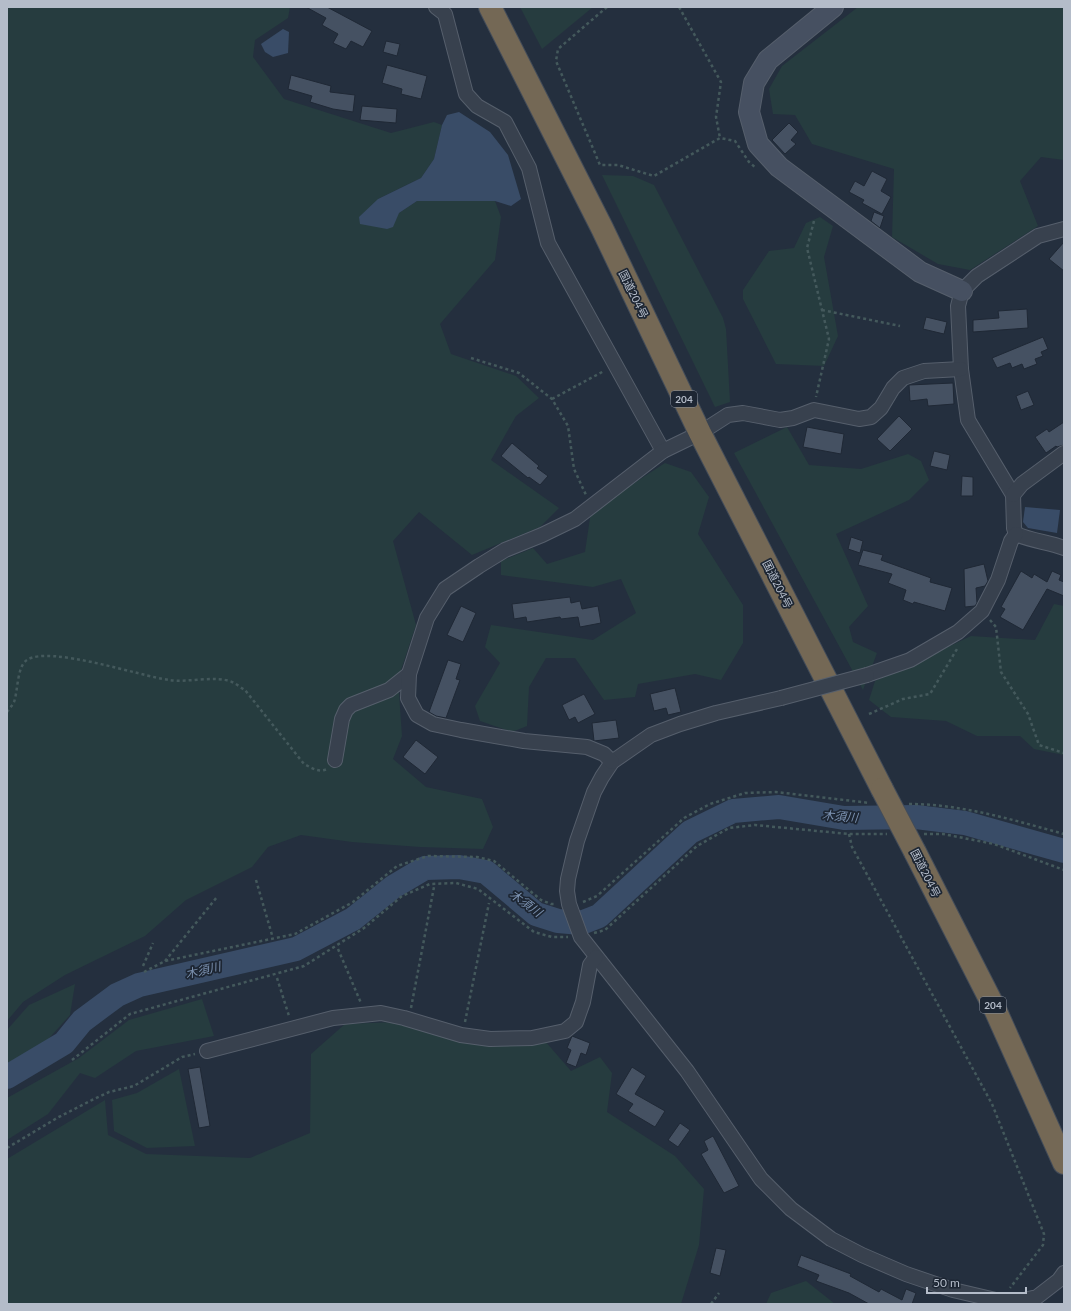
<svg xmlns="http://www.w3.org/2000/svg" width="1071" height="1311" viewBox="0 0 1071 1311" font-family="Lato,'Noto Sans JP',sans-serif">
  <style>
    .green { fill: #263c3f }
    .water { fill: #394c67 }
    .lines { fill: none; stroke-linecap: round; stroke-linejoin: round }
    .river { stroke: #394c67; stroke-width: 24 }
    .building { fill: #455162; stroke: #1f2835 }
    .street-casing { stroke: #565f6c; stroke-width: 16 }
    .secondary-casing { stroke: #565f6c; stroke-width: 22 }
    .highway-casing { stroke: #434c59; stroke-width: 24 }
    .path { stroke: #44595c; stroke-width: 2.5; stroke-dasharray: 3 3; stroke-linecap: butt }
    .street { stroke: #38414e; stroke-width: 14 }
    .secondary { stroke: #465061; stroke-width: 20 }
    .highway { stroke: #746855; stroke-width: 22 }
    .street-bridge-casing { stroke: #565f6c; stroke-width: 16; stroke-linecap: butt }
    .highway-bridge-casing { stroke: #434c59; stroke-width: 24; stroke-linecap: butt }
    .street-bridge { stroke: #38414e; stroke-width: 14 }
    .highway-bridge { stroke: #746855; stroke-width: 22 }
    .labels { text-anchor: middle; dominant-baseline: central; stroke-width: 3.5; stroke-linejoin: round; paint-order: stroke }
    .shield { fill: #1d2633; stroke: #878f9c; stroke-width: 1 }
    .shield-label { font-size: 10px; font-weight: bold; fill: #b4bcc9 }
    .street-label { font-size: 11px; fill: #b4bcc9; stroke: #1d2633 }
    .water-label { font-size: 12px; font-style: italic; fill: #7c92b1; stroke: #1d2633 }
  </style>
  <rect width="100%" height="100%" fill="#242f3e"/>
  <g class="green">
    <path d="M7,7H290L288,18L255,40L253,57L284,99L391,133L434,122L442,125L434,159L421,178L378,199L399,213L417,201H495L501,217L495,260L440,324L451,354L516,376L539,398L516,416L491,460L559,508L540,527L472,555L419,512L393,541L416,625L398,679L402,736L393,759L426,787L482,799L493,827L483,849L420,847L352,842L301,835L268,847L252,867L186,900L145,936L65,975L23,1002L7,1021Z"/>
    <path d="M520,7H593L542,49Z"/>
    <path d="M858,7H1064V160L1041,157L1020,181L1038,226L970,270L938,264L892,237L894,169L812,144L795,115L773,114L769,89L782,66Z"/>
    <path d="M602,175L633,176L654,185L723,318L726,329L730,402L715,407Z"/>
    <path d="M820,217L833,226L824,257L838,336L824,366L776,364L743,299V290L769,251L794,248L806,223Z"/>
    <path d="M787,427L809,465L861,469L908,454L921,461L929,480L909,500L836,534L868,606L849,627L853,642L877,653L863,690L734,453Z"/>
    <path d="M665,463L691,472L709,497L698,534L743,605V643L721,680L695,674L638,684L635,697L604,700L575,658H546L529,687L527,726L512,732L480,721L475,706L500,663L485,647L491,625L593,640L636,613L621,579L593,587L501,575V561L533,548L547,564L585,552L591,511Z"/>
    <path d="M1054,604L1064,606V755L1034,749L1020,736H977L946,721L891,717L869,700L875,681L971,636L1035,640Z"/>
    <path d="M75,984L70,1015L42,1046L7,1065V1030L29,1005Z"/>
    <path d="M202,999L214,1036L136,1051L95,1078L80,1073L48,1114L7,1140V1098L79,1058L129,1020Z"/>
    <path d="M394,1022L545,1041L571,1071L600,1057L612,1073L607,1112L675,1156L704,1189L699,1245L681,1304H7V1159L105,1100L108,1135L146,1154L250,1158L310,1133L311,1054L345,1024Z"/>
    <path d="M179,1069L195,1146L147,1148L114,1131L112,1100L137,1093Z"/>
    <path d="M806,1281L835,1304H766L771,1293Z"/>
  </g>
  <g class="water">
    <path d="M283,29L289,32L288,53L273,57L265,52L261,44Z"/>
    <path d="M459,112L490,132L508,155L521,199L511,206L495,201H417L399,213L393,227L387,229L360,224L359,217L378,199L421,178L434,159L442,125L447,115Z"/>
    <path d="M1025,507L1060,510L1057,533L1028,528L1023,522Z"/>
  </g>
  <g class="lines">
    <path class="river" d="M7,1077L64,1043L82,1021L117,995L139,985L296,949L353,919L393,887L425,868L459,867L486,872L536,914L558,921L581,923L599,916L690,832L733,811L779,807L844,818L916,817L965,823L1064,851"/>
  </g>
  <g class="building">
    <path d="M306,7H327L372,31L363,47L351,41L346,49L333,43L338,34L322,25L326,18Z"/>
    <path d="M386,41L400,44L397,56L383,52Z"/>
    <path d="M387,65L427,76L421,99L401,94L402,89L382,83Z"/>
    <path d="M291,75L331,86L330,92L355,95L353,112L333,109L310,102L312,96L288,89Z"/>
    <path d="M362,106L397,109L396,123L360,120Z"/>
    <path d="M789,123L798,132L791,140L796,144L785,154L772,140Z"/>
    <path d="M872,171L887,179L881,191L891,197L882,214L862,203L864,200L849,192L855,181L864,186Z"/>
    <path d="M874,212L884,216L880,228L871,221Z"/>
    <path d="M1064,242V271L1049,259Z"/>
    <path d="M1027,309L1028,328L973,332V320L999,318L998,311Z"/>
    <path d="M926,317L947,322L944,334L923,329Z"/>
    <path d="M1043,337L1048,349L1041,352L1043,356L1035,359L1037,364L1024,369L1022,364L1012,368L1010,363L997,368L992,358Z"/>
    <path d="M953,383L954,404L928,406L927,399L910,401L909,385Z"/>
    <path d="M1028,391L1034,405L1021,410L1016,396Z"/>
    <path d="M899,416L912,429L890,451L877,439Z"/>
    <path d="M1064,422V445L1057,447L1056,446L1046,453L1035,437L1047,429L1049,432Z"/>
    <path d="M807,427L844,434L841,454L803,447Z"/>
    <path d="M512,443L539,466L537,468L548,476L540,485L529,477L528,478L501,456Z"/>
    <path d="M934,451L950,455L947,470L930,466Z"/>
    <path d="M962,476L973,477V496H961Z"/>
    <path d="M851,537L863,541L860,553L848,549Z"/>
    <path d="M863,550L883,555L881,560L931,578L930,582L952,588L945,611L914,602L913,604L903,600L906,590L888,583L892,574L858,565Z"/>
    <path d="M984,564L988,581L985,586L976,588L977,603L975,606L965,607L964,569Z"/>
    <path d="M1021,571L1032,578L1034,574L1047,582L1052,571L1061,575L1059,580L1064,582V596L1047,589L1023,630L1000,617L1005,609L1001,607Z"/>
    <path d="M570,597L571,603L580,601L582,609L598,606L601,623L580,627L578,617L561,619L560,617L527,622L526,617L514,619L512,604Z"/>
    <path d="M461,606L476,613L463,642L447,635Z"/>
    <path d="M448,660L461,664L456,679L460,680L446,718L436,716L429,712Z"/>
    <path d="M675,688L681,712L668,715L666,708L654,711L650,694Z"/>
    <path d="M584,694L595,714L578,723L575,717L569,720L562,705Z"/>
    <path d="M616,720L619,738L594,741L592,723Z"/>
    <path d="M416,740L438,757L425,774L403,757Z"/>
    <path d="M572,1036L590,1043L586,1055L581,1053L576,1067L566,1063L571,1050L567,1048Z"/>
    <path d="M200,1067L210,1126L199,1128L188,1069Z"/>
    <path d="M632,1067L646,1076L635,1094L665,1111L655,1127L628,1111L633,1104L616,1094Z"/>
    <path d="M680,1123L690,1130L678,1147L668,1140Z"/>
    <path d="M713,1136L739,1186L724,1193L701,1154L708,1150L704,1141Z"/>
    <path d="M716,1248L726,1250L720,1276L710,1273Z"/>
    <path d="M801,1255L851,1274L850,1276L879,1292L881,1289L902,1300L906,1289L916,1293L912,1304H869L849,1293L816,1281L819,1275L797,1266Z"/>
  </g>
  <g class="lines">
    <g class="street-casing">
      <g id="street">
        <path d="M436,7L445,14L466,94L477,106L505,122L529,168L548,243L663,451"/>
        <path d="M1064,229L1038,236L977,276L962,291L958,306L961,369L968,420L1013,495L1014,528L1016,534C1032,541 1048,542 1064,548"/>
        <path d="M1013,495L1022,484L1064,453"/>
        <path d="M867,675L910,660L958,632L982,611L998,580L1011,541L1016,534"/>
        <path d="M781,698L716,713L680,724L651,735L612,762L602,777L594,792L577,841L568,879L567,891L569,904L581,937L687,1071L761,1179L791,1209L831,1239L862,1255L906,1274L953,1290L1000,1301H1020L1037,1297L1059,1280L1064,1273"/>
        <path d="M335,760L342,719L346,710L351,705L389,690L409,674"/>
        <path d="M612,762L604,754L587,747L524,741L461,730L433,724L417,715L408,698L409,674L427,618L445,589L479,566L505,550L542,535L575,519L663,451L700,433L728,415L743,413L780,420L793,418L814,410L859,419L871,417L881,408L893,388L903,378L924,371L961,369"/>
        <path d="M207,1051L333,1018L381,1013L404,1018L461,1035L490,1039L532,1038L565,1031L576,1022L583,1002L590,965L596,957"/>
      </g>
    </g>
    <g class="secondary-casing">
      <path id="secondary" d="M833,7L768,60L754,83L749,112L758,144L779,167L920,272L962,291"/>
    </g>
    <g class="highway-casing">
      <g id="highway">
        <path d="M490,7L602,228L700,433L882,789"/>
        <path d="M915,852L994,1007L1064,1163"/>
      </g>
    </g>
    <g class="path">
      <path d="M607,7L558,49L556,61L600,165H618L654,176L720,138L735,141L749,162L756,168"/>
      <path d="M679,7L721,82L716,117L720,138"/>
      <path d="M814,221L807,248L829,339L816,397"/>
      <path d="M822,310L900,326"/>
      <path d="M471,358L519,373L552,399L568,426L574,469L586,495"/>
      <path d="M552,399L604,371"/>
      <path d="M990,620L996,627L1001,672L1028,714L1039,745L1064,753"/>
      <path d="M7,712C9,709 12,706 14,702C18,691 17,666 27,660C49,645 140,676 169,680C187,683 216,675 232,682C237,684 241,688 245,690L304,764C312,768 319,773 327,769"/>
      <path d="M869,714L903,699L930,694L957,649"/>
      <path d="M909,804C962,804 1013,820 1064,834"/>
      <path d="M849,834L852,847L992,1104L1044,1234L1043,1245L1010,1288"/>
      <path d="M924,834H943L994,844L1064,870"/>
      <path d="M256,880L272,935"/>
      <path d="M583,902L597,896L684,818L710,804L745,793L776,792L870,803"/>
      <path d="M594,933L605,930L697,846L729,828L755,825L849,834H887"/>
      <path d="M338,949L361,1003"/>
      <path d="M165,961L217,897"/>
      <path d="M143,966L153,943"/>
      <path d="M144,972L165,961L295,934L353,902L397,866L428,856L477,857L494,861L541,900L551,904H556"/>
      <path d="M277,978L289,1016"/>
      <path d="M411,1008L434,887"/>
      <path d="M465,1022L489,903"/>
      <path d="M72,1060L130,1014L304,966L364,928L402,896L430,884L456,883L478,889L534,932L552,937H568"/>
      <path d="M7,1148L57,1118L92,1100L109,1092L134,1086L182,1057L195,1054"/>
      <path d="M711,1304L719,1293"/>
    </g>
    <use href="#street" class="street"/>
    <use href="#secondary" class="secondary"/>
    <use href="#highway" class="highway"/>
    <g class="street-bridge-casing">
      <path id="street-bridge" d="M781,698L867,675"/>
    </g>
    <g class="highway-bridge-casing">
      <path id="highway-bridge" d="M882,789L915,852"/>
    </g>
    <use href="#street-bridge" class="street-bridge"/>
    <use href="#highway-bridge" class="highway-bridge"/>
  </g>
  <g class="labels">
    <g class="shield">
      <rect x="671" y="391" width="26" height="16" rx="3"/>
      <rect x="980" y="997" width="26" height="16" rx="3"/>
    </g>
    <g class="shield-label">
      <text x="684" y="399">204</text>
      <text x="993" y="1005">204</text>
    </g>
    <g class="street-label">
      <text transform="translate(634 294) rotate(64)">国道204号</text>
      <text transform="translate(778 584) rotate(63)">国道204号</text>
      <text transform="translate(926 873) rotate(63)">国道204号</text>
    </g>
    <g class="water-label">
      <text transform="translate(840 816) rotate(5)">木須川</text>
      <text transform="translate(526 903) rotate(36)">木須川</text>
      <text transform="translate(203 970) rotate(-13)">木須川</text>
    </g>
  </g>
  <rect width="1071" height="1311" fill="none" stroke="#b4bcc9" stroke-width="16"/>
  <path d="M927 1287v6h99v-6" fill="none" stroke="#b4bcc9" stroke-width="2"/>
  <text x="933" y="1287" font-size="12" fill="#b4bcc9" stroke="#1d2633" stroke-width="3" paint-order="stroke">50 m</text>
</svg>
